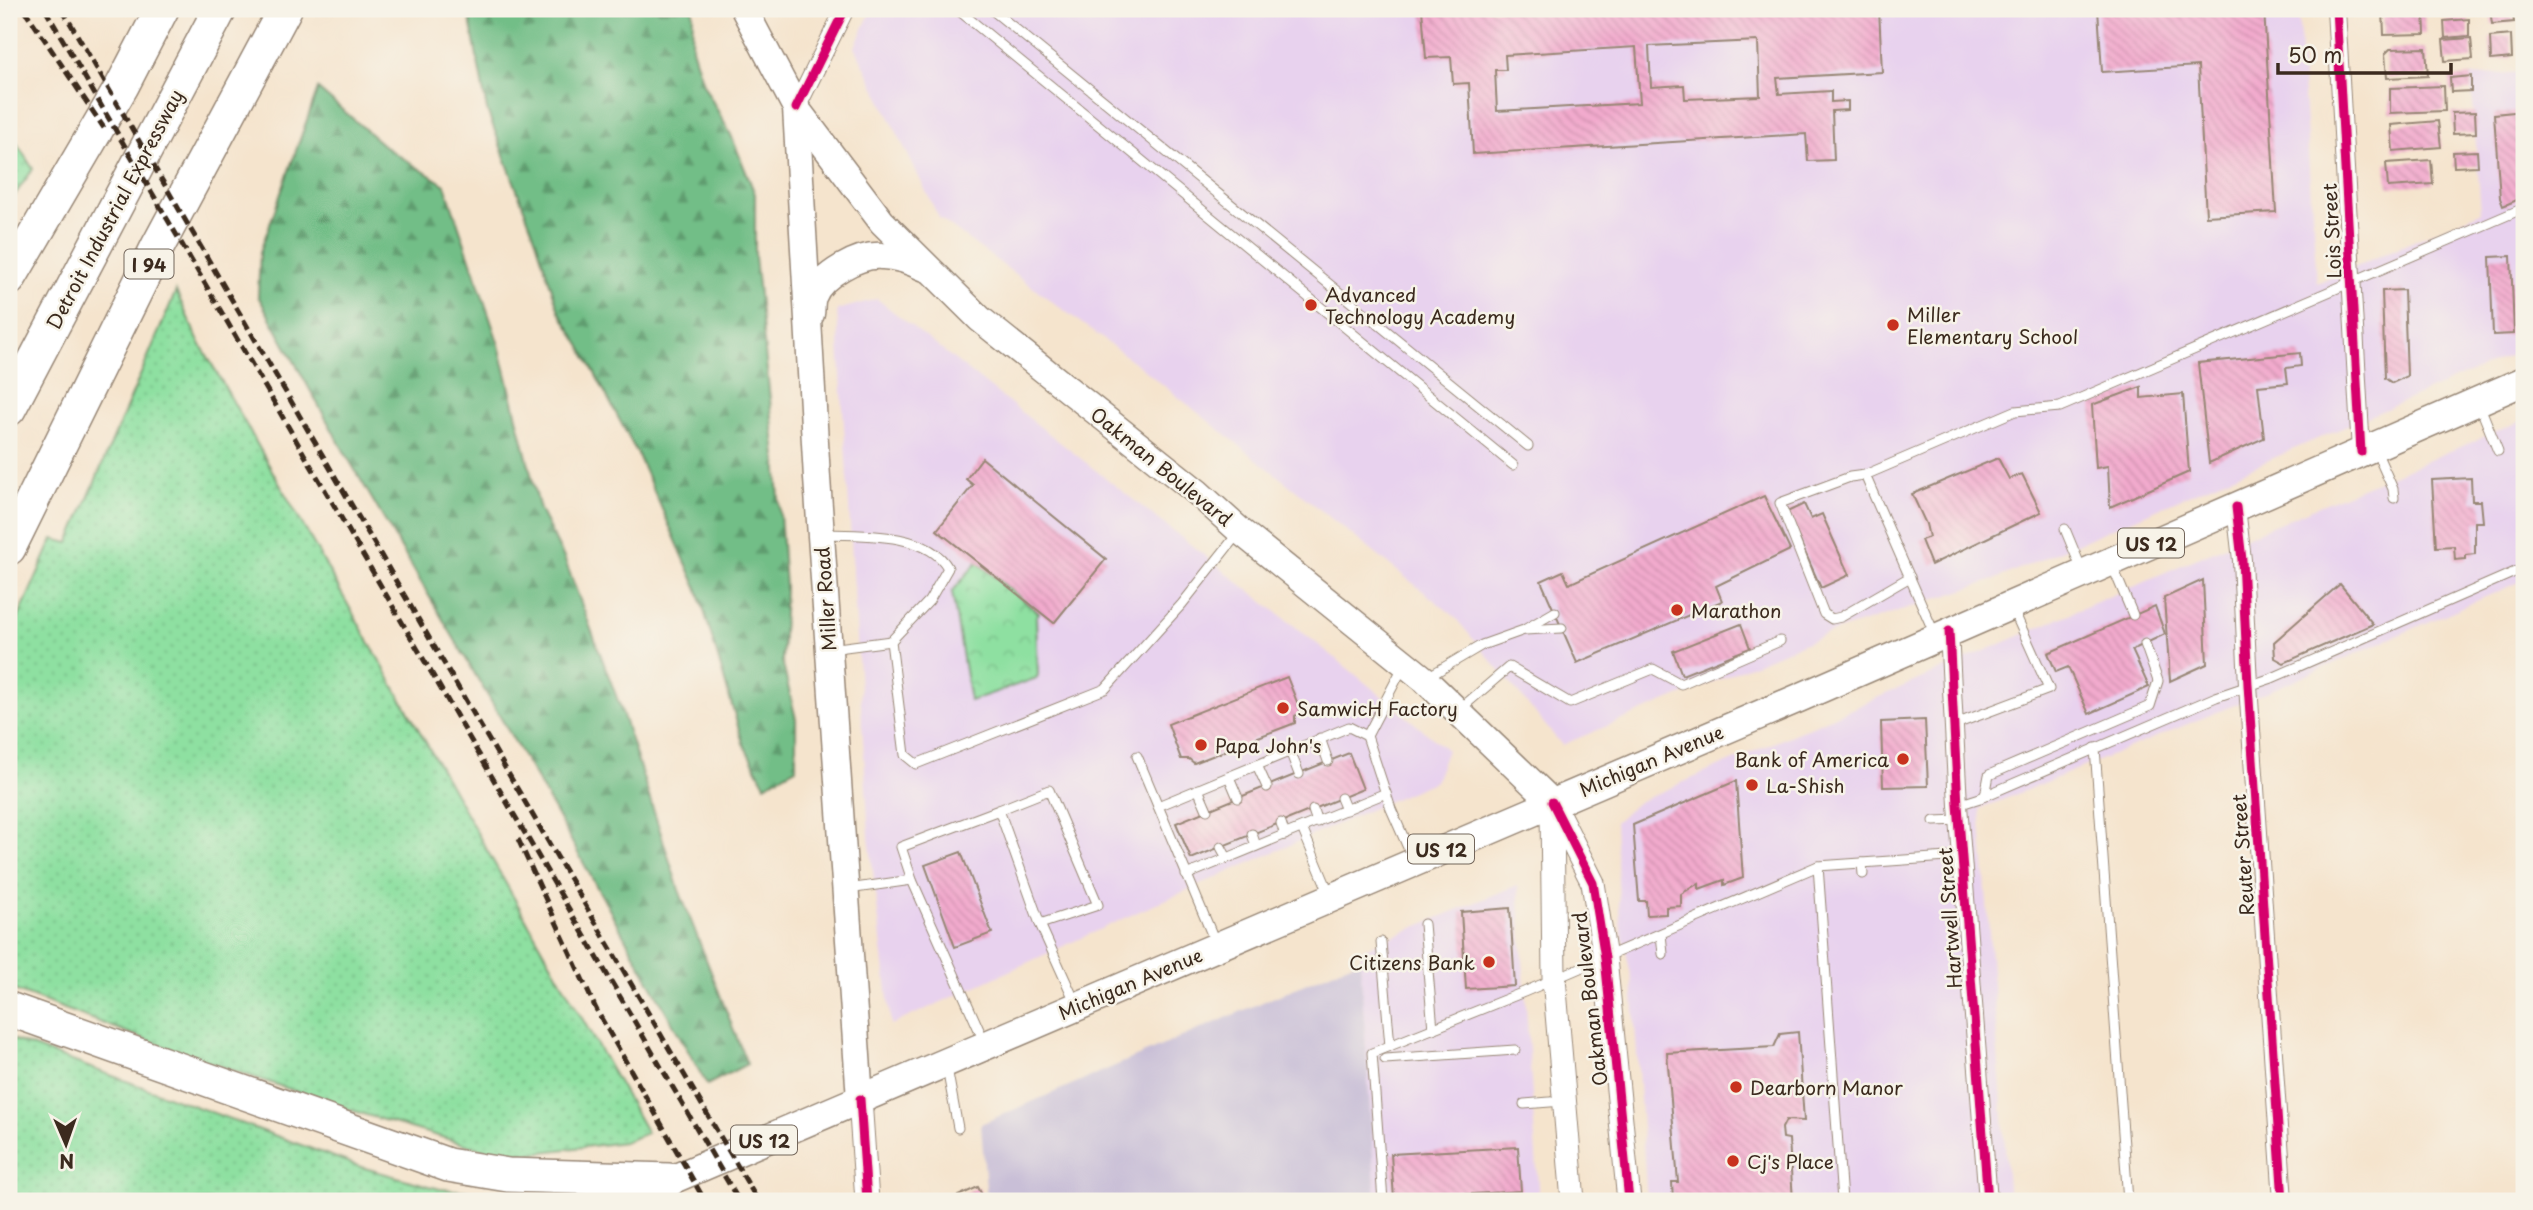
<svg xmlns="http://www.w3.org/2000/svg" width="2533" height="1210" viewBox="0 0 2533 1210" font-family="'Playpen Sans',sans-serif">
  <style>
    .built { fill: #e8d2ee }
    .industrial { fill: #c9bfd7 }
    .grass { fill: url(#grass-dots); stroke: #648560; stroke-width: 2 }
    .forest { fill: url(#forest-firs); stroke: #567452; stroke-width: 2 }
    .park { fill: url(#park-crowns); stroke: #648560; stroke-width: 2 }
    .building { fill: url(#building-back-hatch); fill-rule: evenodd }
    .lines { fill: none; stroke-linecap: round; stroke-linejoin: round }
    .service-casing { stroke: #988776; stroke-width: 11 }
    .minor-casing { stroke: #988776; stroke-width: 20 }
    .tertiary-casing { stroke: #988776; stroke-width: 25 }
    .secondary-casing { stroke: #988776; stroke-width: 29 }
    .primary-casing { stroke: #988776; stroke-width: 31 }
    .motorway-casing { stroke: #988776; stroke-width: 36 }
    .service { stroke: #fff; stroke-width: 9 }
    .minor { stroke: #fff; stroke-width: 18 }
    .tertiary { stroke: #fff; stroke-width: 23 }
    .secondary { stroke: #fff; stroke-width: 26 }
    .primary { stroke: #fff; stroke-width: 28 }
    .motorway { stroke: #fff; stroke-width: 33 }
    .rail { stroke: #3b2a1e; stroke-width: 5; stroke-dasharray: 10 5; stroke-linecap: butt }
    .cycleway-casing { stroke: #f7f3e8; stroke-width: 13 }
    .cycleway { stroke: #d6006c; stroke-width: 9 }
    .poi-dot { fill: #c8321e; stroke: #f7f3e8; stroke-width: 2.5 }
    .labels { text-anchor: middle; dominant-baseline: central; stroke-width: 5; stroke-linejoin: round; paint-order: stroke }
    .shield { fill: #f7f3e8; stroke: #73665b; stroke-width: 2 }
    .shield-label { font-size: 18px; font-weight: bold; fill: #3b2a1e }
    .street-label { font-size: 19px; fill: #3b2a1e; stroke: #f7f3e8 }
    .poi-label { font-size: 19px; fill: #3b2a1e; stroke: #f7f3e8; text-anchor: start }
  </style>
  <defs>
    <pattern id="grass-dots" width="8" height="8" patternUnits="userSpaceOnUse" patternTransform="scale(1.75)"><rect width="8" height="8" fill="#8ee0a1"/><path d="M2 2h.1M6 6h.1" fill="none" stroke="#7bc08a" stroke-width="1.8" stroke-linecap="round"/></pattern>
    <pattern id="forest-firs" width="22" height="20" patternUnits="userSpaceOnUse" patternTransform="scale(1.75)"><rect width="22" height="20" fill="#72be87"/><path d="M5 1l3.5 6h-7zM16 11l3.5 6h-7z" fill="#5f9b6e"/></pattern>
    <pattern id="park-crowns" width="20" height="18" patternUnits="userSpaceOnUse" patternTransform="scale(1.75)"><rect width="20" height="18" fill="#8ee0a1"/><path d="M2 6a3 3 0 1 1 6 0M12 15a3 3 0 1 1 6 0" fill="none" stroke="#7bc08a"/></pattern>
    <pattern id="building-back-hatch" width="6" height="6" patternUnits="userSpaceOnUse" patternTransform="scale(1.75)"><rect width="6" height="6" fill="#f2aacd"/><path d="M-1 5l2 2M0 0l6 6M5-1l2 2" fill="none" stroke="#d092b0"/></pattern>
  </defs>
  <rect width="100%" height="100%" fill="#f7f3e8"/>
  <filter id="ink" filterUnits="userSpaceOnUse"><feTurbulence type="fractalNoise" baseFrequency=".0143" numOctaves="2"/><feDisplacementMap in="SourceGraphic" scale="14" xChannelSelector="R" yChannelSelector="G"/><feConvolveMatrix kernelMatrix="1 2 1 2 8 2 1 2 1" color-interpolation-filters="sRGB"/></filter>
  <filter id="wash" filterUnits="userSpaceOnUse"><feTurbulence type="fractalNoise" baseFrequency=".00686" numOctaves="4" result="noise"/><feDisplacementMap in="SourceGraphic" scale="28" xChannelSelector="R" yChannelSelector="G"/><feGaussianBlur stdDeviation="1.57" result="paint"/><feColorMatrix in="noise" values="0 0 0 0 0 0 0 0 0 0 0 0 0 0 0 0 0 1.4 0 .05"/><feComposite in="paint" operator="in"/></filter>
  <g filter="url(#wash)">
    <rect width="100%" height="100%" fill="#f5e4cd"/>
    <g class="built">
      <path d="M872,9H2298L2317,283L2481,212L2471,76L2524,72V349L1991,581L1824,635L1562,745L1453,615L1134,362L939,218L855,47Z"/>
      <path d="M877,299L1334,657L1447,750L1435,781L1140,911L891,1025L869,836L837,310Z"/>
      <path d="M2524,420V580L2298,679L1980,809L2009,1201H1647L1632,980L1620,922L1615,822L1638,802L2269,527Z"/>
      <path d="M1518,885L1539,1201H1376L1360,960L1362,949Z"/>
    </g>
    <path class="industrial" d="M1360,960L1376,1201H987L981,1124Z"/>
    <g class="grass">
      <path d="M9,131L33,169L9,203Z"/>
      <path d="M176,291L197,338L647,1133L624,1142L534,1153H495L363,1114L182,1053L9,988V639L53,539L69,543Z"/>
      <path d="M9,1038L361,1167L440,1189L491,1193L478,1201H9Z"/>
    </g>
    <g class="forest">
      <path d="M468,9H693L692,48L703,84L731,135L755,194V257L776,456L785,587L782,661L796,719V768L765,785L743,743L698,590L637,453L581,347L559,311L536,240L487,110Z"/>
      <path d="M318,89L387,148L445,185L499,345L540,510L564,558L620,706L679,890L747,1064L707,1085L539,783L345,453L258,296L260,252Z"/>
    </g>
    <path class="park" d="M977,562L1039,613L1036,617L1038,674L1037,678L970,701L952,592Z"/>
    <g id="blocks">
      <g class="building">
        <path d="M1422,9H1879L1882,72L1777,78L1779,94L1831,91V102L1848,101V110L1832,111L1834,160L1808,161L1806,134L1473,154L1469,83L1453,84L1451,57L1426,58ZM1758,41L1760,96L1685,99L1684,85L1651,87L1649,46ZM1636,47L1640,103L1497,111L1495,70H1506L1505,55Z"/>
        <path d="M2098,9H2264L2276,212L2206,216L2198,66L2102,72Z"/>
        <path d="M2424,9L2425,34L2384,35L2383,10Z"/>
        <path d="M2490,9H2512L2514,22L2492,24Z"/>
        <path d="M2469,19V36L2445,38L2444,21Z"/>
        <path d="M2511,35L2512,58L2491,60L2490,37Z"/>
        <path d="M2471,38L2473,59L2445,61L2443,40Z"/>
        <path d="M2426,48L2428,76L2387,78L2385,54L2390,49Z"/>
        <path d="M2471,76V91L2451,92L2450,78Z"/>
        <path d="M2444,86L2445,111L2390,113V88Z"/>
        <path d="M2524,111V197L2503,206L2500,198L2494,114Z"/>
        <path d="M2475,112L2476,133L2453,134L2452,113Z"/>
        <path d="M2438,121L2441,147L2393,151L2391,125Z"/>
        <path d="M2477,151L2478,166L2454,167L2453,152Z"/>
        <path d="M2431,160L2433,184L2388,187L2386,163Z"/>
        <path d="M2511,256L2514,334L2493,335L2490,257Z"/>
        <path d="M2404,290L2407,376L2392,383L2385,378L2382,291Z"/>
        <path d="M2300,353L2301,366L2286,368L2288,383L2258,386L2264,438L2209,463L2198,363Z"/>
        <path d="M2141,387V398L2183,394L2189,472L2110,507L2108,466L2096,468L2092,405Z"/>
        <path d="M982,458L1106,559L1054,623L937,530L973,485L966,479Z"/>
        <path d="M1998,458L2009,479L2022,474L2041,512L1931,565L1921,540L1929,537L1926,524L1912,494Z"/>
        <path d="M2471,478L2472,501H2481L2483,522H2475V554L2466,555V559L2455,560L2454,546L2436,547L2432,480Z"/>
        <path d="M1764,496L1790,550L1716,586L1722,601L1577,663L1541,581L1563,571L1569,584Z"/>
        <path d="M1804,504L1811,519L1822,514L1849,575L1821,588L1787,512Z"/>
        <path d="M2203,580L2207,664L2170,681L2164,598Z"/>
        <path d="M2340,584L2373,624L2284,663L2275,658L2274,642Z"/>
        <path d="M2155,606L2165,634L2132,650L2149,687L2089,714L2068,667L2056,672L2048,653Z"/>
        <path d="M1741,624L1750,648L1682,675L1673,651Z"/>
        <path d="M1287,677L1301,712L1295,716V723L1253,739L1243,747H1235L1194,763L1189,759H1181L1168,724Z"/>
        <path d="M1925,720L1928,786L1883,787L1881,722Z"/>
        <path d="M1349,753L1363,789L1191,859L1176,823Z"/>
        <path d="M1736,781L1743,878L1724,885V880L1699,889V883L1681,894V906L1666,907V914L1647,915L1646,901H1639L1633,825Z"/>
        <path d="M961,852L992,933L955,947L925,865Z"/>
        <path d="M1510,908L1515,986L1466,989L1461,912Z"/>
        <path d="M1798,1032L1804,1121L1786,1120L1782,1128L1783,1138L1789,1139L1793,1201H1673L1672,1182H1678L1667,1053L1774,1047L1780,1034Z"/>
        <path d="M1518,1147L1521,1191L1394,1199L1391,1154Z"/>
        <path d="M978,1187L985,1201H947Z"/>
      </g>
    </g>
  </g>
  <g filter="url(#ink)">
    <use href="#blocks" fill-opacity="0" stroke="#988776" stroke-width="2"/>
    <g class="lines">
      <g class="service-casing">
        <g id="service">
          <path d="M957,9L1513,465"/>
          <path d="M991,9L1528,446"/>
          <path d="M2479,404L2498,451"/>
          <path d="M2376,451L2393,489L2394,498"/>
          <path d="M1865,475L1935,635"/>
          <path d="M2065,529L2082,570"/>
          <path d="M823,534C860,535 928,532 948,568L929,601L891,641L830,649"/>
          <path d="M2112,565L2133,615"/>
          <path d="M1910,577L1841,617L1832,619L1824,614L1780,503L1850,477L1865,475L2015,411L2060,407L2524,208"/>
          <path d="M1525,630L1562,628"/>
          <path d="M891,641L905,755L916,764L1105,689L1182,604L1239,532"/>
          <path d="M1426,678L1482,645L1524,630L1555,612"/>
          <path d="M1459,710L1509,667L1570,703L1653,669L1681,684L1780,641"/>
          <path d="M1953,725L2049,689L2013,609"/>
          <path d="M1367,736L1404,665"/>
          <path d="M1320,738L1328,761"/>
          <path d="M2095,748L2128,1201"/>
          <path d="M1290,751L1299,774"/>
          <path d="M1137,756L1158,806"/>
          <path d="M1257,765L1267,787"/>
          <path d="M1229,777L1238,798"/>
          <path d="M1198,789L1207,810"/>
          <path d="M1985,796L1989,775L2150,706L2158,681L2145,644"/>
          <path d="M1341,798L1346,810"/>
          <path d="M1958,805L1980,798L2216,697L2272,678L2524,568"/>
          <path d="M999,810L1049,790L1098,905L1040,924"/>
          <path d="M1313,810L1317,822"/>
          <path d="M1934,821L1960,820"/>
          <path d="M1281,823L1285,835"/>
          <path d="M1302,828L1330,895"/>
          <path d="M1252,834L1256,846"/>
          <path d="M1221,847L1227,858"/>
          <path d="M1862,863L1863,874"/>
          <path d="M1818,866L1842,1201"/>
          <path d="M1186,875L1386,793"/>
          <path d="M848,889L912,880"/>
          <path d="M1424,924L1433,1029"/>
          <path d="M1661,934L1663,954"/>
          <path d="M1381,942L1390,1046"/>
          <path d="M1216,944L1158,806L1349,727L1367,736L1391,809L1413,859"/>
          <path d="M984,1041L912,880L901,847L999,810L1040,924L1076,1004"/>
          <path d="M1385,1059L1515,1050"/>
          <path d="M947,1068L958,1128"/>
          <path d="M1524,1104L1563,1101"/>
          <path d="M1383,1201L1372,1053L1524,992L1818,866L1962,856"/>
        </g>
      </g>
      <g class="minor-casing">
        <g id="minor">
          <path d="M2336,9L2361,452"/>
          <path d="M796,108L845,9"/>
          <path d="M2236,507L2242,560L2248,685L2283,1201"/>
          <path d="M1949,631L1958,805L1988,1201"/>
        </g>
      </g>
      <g class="tertiary-casing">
        <g id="tertiary">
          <path d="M1552,802L1593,883L1605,958L1629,1201"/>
          <path d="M1552,809L1554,978L1573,1201"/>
          <path d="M860,1099L867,1201"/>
        </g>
      </g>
      <g class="secondary-casing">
        <g id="secondary">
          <path d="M744,9L796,108L817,478L860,1099"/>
          <path d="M796,108L882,222L980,319L1197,492L1240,531L1424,679L1552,802"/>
          <path d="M811,314C812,309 811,302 813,297C821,275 859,254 882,256C897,256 912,262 925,268"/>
        </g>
      </g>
      <g class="primary-casing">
        <path id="primary" d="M622,1201L1799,698L2524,381"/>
      </g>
      <g class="motorway-casing">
        <g id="motorway">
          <path d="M9,279L122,86L162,9"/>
          <path d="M9,409L220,9"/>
          <path d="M9,548L158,246L285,9"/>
          <path d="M9,1009L448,1165L508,1175L669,1180"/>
        </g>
      </g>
      <use href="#service" class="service"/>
      <use href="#minor" class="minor"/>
      <use href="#tertiary" class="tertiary"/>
      <use href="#secondary" class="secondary"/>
      <use href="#primary" class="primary"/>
      <use href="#motorway" class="motorway"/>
      <g class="rail">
        <path d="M24,9L104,128"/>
        <path d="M45,9L739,1201"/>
        <path d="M62,9L758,1201"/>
        <path d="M518,839L596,1009L705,1201"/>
      </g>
      <g class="cycleway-casing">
        <g id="cycleway">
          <path d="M2336,9L2361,452"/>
          <path d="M796,108L845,9"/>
          <path d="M2236,507L2242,560L2248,685L2283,1201"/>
          <path d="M1949,631L1958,805L1988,1201"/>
          <path d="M1552,802L1593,883L1605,958L1629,1201"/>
          <path d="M860,1099L867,1201"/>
        </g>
      </g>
      <use href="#cycleway" class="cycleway"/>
    </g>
  </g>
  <g class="poi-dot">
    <circle cx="1311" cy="305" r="7"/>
    <circle cx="1893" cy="325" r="7"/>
    <circle cx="1677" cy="610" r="7"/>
    <circle cx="1283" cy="708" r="7"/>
    <circle cx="1201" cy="745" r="7"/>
    <circle cx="1903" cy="759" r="7"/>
    <circle cx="1752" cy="785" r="7"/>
    <circle cx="1489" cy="962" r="7"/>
    <circle cx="1736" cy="1087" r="7"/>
    <circle cx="1733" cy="1161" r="7"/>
  </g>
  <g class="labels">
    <g class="shield">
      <rect x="124.5" y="249.5" width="49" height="29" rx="5"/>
      <rect x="2118" y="528.5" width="66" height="29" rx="5"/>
      <rect x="1408" y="834.5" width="66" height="29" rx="5"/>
      <rect x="731" y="1125.5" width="66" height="29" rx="5"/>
    </g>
    <g class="shield-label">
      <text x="149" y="264">I 94</text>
      <text x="2151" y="543">US 12</text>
      <text x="1441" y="849">US 12</text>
      <text x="764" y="1140">US 12</text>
    </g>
    <g class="street-label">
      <text transform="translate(114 209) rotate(-62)">Detroit Industrial Expressway</text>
      <text transform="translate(2331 231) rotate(-93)">Lois Street</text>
      <text transform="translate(1162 466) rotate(39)">Oakman Boulevard</text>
      <text transform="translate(825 599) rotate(-94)">Miller Road</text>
      <text transform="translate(1651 760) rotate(-23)">Michigan Avenue</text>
      <text transform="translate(2242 855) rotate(-94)">Reuter Street</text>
      <text transform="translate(1949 918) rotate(-94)">Hartwell Street</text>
      <text transform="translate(1130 983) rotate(-23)">Michigan Avenue</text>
      <text transform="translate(1589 999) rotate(-97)">Oakman Boulevard</text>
    </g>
    <g class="poi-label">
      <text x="1325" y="294">Advanced<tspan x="1325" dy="22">Technology Academy</tspan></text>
      <text x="1907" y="314">Miller<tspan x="1907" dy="22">Elementary School</tspan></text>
      <text x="1691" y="610">Marathon</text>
      <text x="1297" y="708">SamwicH Factory</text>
      <text x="1215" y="745">Papa John's</text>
      <text x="1889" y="759" text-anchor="end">Bank of America</text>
      <text x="1766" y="785">La-Shish</text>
      <text x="1475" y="962" text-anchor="end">Citizens Bank</text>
      <text x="1750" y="1087">Dearborn Manor</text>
      <text x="1747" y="1161">Cj's Place</text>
    </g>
  </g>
  <rect width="2533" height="1210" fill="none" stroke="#f7f3e8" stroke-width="35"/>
  <g transform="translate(66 1144) rotate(178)" stroke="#f7f3e8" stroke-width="5" paint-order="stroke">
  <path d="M0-5L12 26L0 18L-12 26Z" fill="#3b2a1e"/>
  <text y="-10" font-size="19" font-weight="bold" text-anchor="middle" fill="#3b2a1e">N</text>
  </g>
  <path d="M2278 63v10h173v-10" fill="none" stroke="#3b2a1e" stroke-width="3.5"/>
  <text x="2288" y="63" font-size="21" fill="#3b2a1e" stroke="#f7f3e8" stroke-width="5" paint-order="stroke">50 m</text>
</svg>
